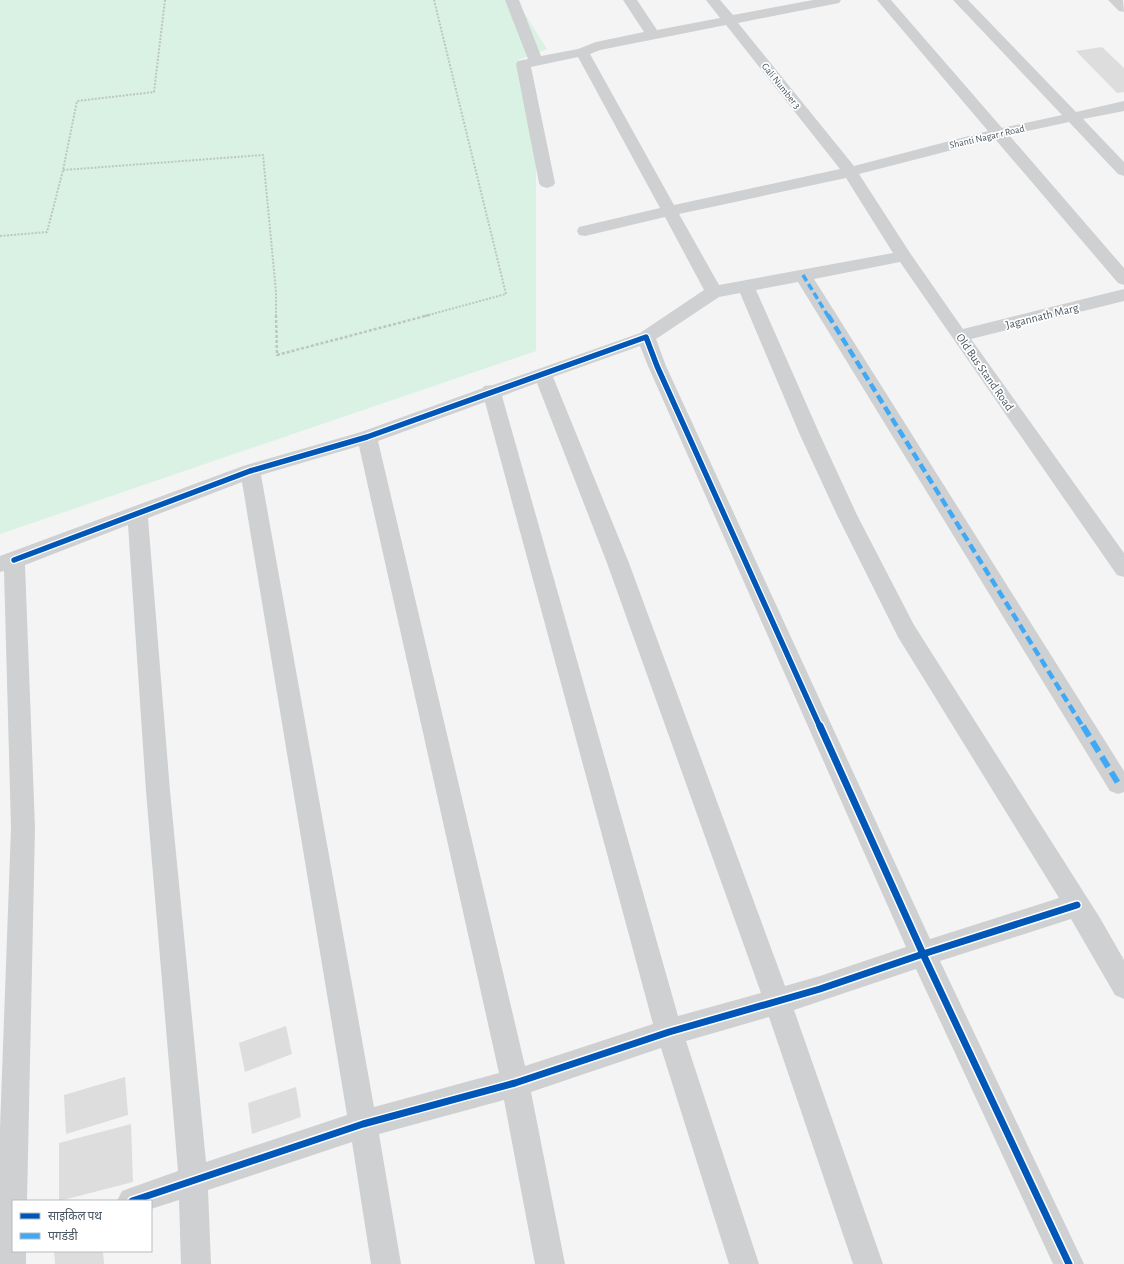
<svg xmlns="http://www.w3.org/2000/svg" width="1124" height="1264" viewBox="0 0 1124 1264" font-family="'Alegreya Sans','Noto Sans Devanagari',sans-serif">
  <style>
    .green { fill: #d9f2e3 }
    .building { fill: #ddddde }
    .lines { fill: none; stroke-linecap: round; stroke-linejoin: round }
    .path-far1 { stroke: #bcc7c4; stroke-width: 2; stroke-dasharray: 2 1.5; stroke-linecap: butt }
    .path { stroke: #bcc7c4; stroke-width: 2.5; stroke-dasharray: 3 2; stroke-linecap: butt }
    .minor { fill: #ced0d2; fill-rule: evenodd }
    .quiet-far2 { stroke: #3fa9f5; stroke-width: 3.5; stroke-dasharray: 7 3.5; stroke-linecap: butt }
    .quiet-far1 { stroke: #3fa9f5; stroke-width: 4.5; stroke-dasharray: 9 4.5; stroke-linecap: butt }
    .quiet { stroke: #3fa9f5; stroke-width: 6; stroke-dasharray: 12 6; stroke-linecap: butt }
    .cycleway-far1-casing { stroke: #fff; stroke-width: 8 }
    .cycleway-casing { stroke: #fff; stroke-width: 10 }
    .cycleway-far1 { stroke: #0057b8; stroke-width: 5.5 }
    .cycleway { stroke: #0057b8; stroke-width: 7 }
    .labels { text-anchor: middle; dominant-baseline: central; stroke-width: 3.5; stroke-linejoin: round; paint-order: stroke }
    .far-street-label { font-size: 10px; fill: #4a5661; stroke: #fff }
    .street-label { font-size: 12px; fill: #4a5661; stroke: #fff }
  </style>
  <rect width="100%" height="100%" fill="#f4f4f4"/>
  <path class="green" d="M0,0H516L547,49L518,60L536,90V351L0,534Z"/>
  <g class="building">
    <path d="M1102,47L1124,68V92L1117,93L1076,51Z"/>
    <path d="M286,1026L292,1054L245,1072L239,1043Z"/>
    <path d="M125,1077L128,1115L66,1134L64,1095Z"/>
    <path d="M296,1087L301,1117L252,1134L248,1103Z"/>
    <path d="M131,1124L133,1182L59,1201V1143Z"/>
    <path d="M54,1251H103L104,1264H55Z"/>
  </g>
  <g class="lines">
    <g class="path-far1">
      <path d="M63,170L263,155L276,292V316"/>
      <path d="M0,236L47,232L63,170L77,101L154,92L165,0"/>
      <path d="M425,316L506,294L434,0"/>
    </g>
    <path class="path" d="M276,315L277,355L429,315"/>
    <g class="minor">
      <path d="M505,0H519L541,56L578,49L596,42L644,32L623,0H637L657,30L720,18L706,0H720L733,15L813,0H841L839,3L834,4L738,23L854,166L988,131L877,0H891L1002,128L1062,115L953,0H968L1076,112L1124,101V111L1083,119L1124,162V176L1118,174L1069,122L1009,135L1124,268V285L1118,283L995,139L859,174L910,253L963,329L1124,289V301L971,339L1124,553V577L1117,575L900,262L814,279L1124,771V792L1118,794L1110,791L798,282L756,290L820,435L857,515L914,625L1100,918L1124,960V999L1115,995L1071,919L940,961L1084,1264H1053L916,969L794,1010L883,1264H853L769,1017L686,1041L759,1264H729L661,1048L531,1092L565,1264H535L504,1100L379,1134L401,1264H371L352,1142L208,1190L211,1264H181L179,1200L151,1209V1201H117L122,1191L178,1171L146,791L128,525L25,565L35,828L27,1201H13V1251H26V1264H0V1128L11,828L4,571L0,572V556L243,466L361,432L483,388L484,386L493,385L640,333L704,290L665,217L585,236L579,235L577,231L579,227L660,208L578,57L531,67L555,183L553,186L547,188L541,186L539,183L516,64L518,61L528,59ZM726,25L840,169L674,205L590,54L600,50ZM846,178L893,253L719,285L679,214ZM740,293L800,435L837,515L898,637L1059,898L930,939L666,366L656,339L719,297ZM640,346L648,366L906,947L820,976L785,986L629,563L553,377ZM537,383L607,563L761,993L678,1016L502,396ZM485,402L653,1024L525,1066L378,441ZM359,446L499,1073L374,1107L261,475ZM242,482L347,1115L206,1162L170,791L148,518Z"/>
      <path d="M1108,0H1123L1124,12L1119,11Z"/>
    </g>
    <path class="quiet-far2" d="M803,275L828,316"/>
    <path class="quiet-far1" d="M828,315L1083,727"/>
    <path class="quiet" d="M1083,726L1118,783"/>
    <g class="cycleway-far1-casing">
      <path id="cycleway-far1" d="M14,560L250,471L367,437L646,337L657,366L820,727"/>
    </g>
    <g class="cycleway-casing">
      <g id="cycleway">
        <path d="M820,726L923,954L1077,905"/>
        <path d="M132,1201L363,1124L515,1083L669,1032L820,989L923,954L1069,1264"/>
      </g>
    </g>
    <use href="#cycleway-far1" class="cycleway-far1"/>
    <use href="#cycleway" class="cycleway"/>
  </g>
  <g class="labels">
    <g class="far-street-label">
      <text transform="translate(781 86) rotate(51)">Gali Number 3</text>
      <text transform="translate(987 137) rotate(-13)">Shanti Nagar r Road</text>
    </g>
    <g class="street-label">
      <text transform="translate(1042 316) rotate(-14)">Jagannath Marg</text>
      <text transform="translate(985 372) rotate(55)">Old Bus Stand Road</text>
    </g>
  </g>
  <rect x="12" y="1200" width="140" height="52" fill="#ffffff" stroke="#b7bbc0"/>
  <rect x="20" y="1213" width="20" height="6" fill="#0057b8" stroke="#b7bbc0"/>
  <text x="48" y="1220" font-size="12" fill="#4a5661">साइकिल पथ</text>
  <rect x="20" y="1233" width="20" height="6" fill="#3fa9f5" stroke="#b7bbc0"/>
  <text x="48" y="1240" font-size="12" fill="#4a5661">पगडंडी</text>
</svg>
